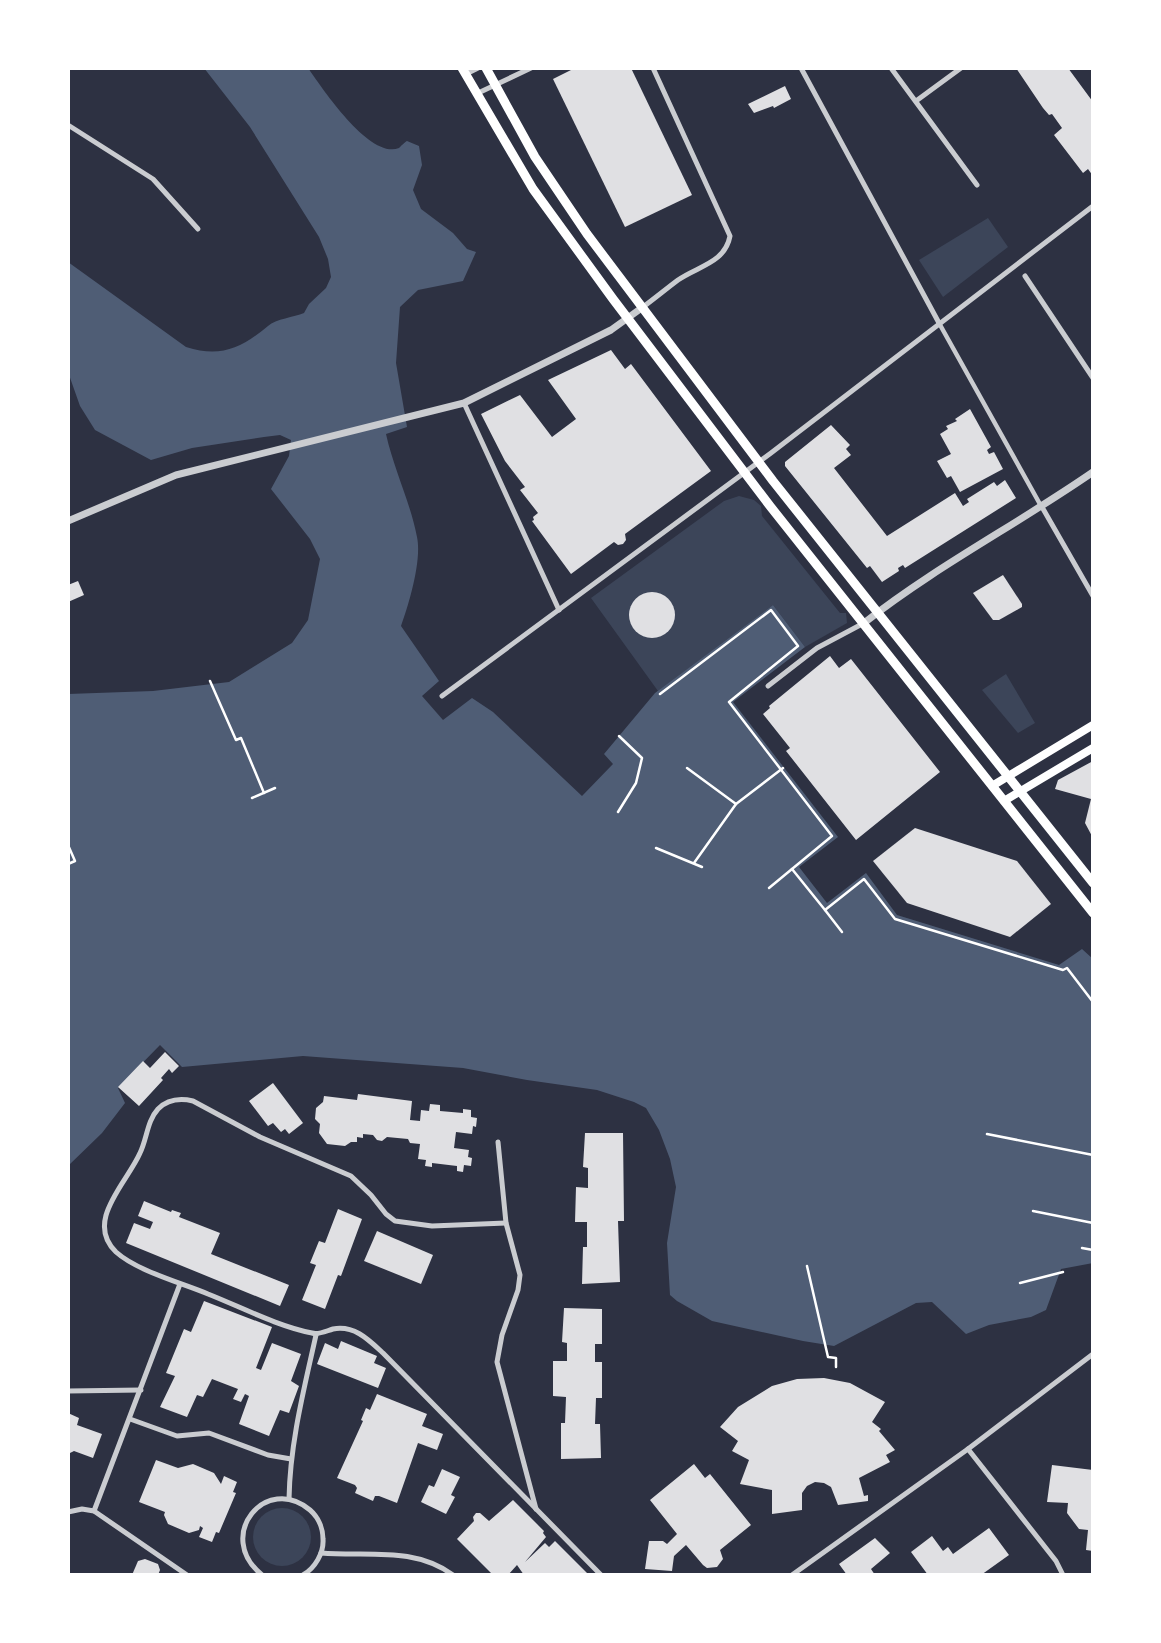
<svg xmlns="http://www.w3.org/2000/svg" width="1161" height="1643" viewBox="0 0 1161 1643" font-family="'Fira Sans Condensed',sans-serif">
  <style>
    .green { fill: #3c4559 }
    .water { fill: #4f5d75 }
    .building { fill: #e0e0e3 }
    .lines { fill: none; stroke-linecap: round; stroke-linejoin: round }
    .path { stroke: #fff; stroke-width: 2.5 }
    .pedestrian { stroke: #caccd0; stroke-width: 4.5 }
    .minor { stroke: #caccd0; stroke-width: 5 }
    .tertiary { stroke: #caccd0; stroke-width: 7 }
    .secondary { stroke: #fff; stroke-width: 8 }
    .primary { stroke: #fff; stroke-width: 9 }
  </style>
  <rect width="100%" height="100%" fill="#2d3142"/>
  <g class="green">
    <path d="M988,218L1008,247L943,297L919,260Z"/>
    <path d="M739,496L754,500L761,506L762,516L840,613H846L847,623L805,647L773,605L658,691L591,598L724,501Z"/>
    <path d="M1006,674L1035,723L1018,733L982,690Z"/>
    <circle cx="282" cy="1537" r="29"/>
  </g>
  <path class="water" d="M204,68H308C322,88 370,160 399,148C400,147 406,141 407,141L419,146L422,165L413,190L421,209L453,233L467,249L476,252L463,281L418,290L400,307L396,363L407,427L386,434C394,470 410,501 417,537C422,560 409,604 401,626L439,681L422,696L443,720L472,698L493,712L582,796L613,764L604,754L655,693L773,605L805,647L733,702L838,837L799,867L827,903L866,873L897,915L1059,965L1082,949L1093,959V1263L1061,1269L1046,1310L1031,1317L989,1325L966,1334L932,1302L916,1303L834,1346L803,1341L712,1321L677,1301L670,1295L667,1243L676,1187L670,1159L659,1130L646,1108L634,1102L597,1090L527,1080L463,1068L303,1056L182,1067L160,1045L118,1088L125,1103L102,1133L68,1166V694L153,691L229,682L292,643L308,620L320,559L310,539L271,489L289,456L291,440L280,435L264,437L192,448L151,460L95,430L80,406L68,372V262L186,347C221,358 241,348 268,326C276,319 294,317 304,313L309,304L326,288L331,277L328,259L319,237L250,127Z"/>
  <g class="building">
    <path d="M575,68H631L692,195L625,227L553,79Z"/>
    <path d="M1016,68H1068L1093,102V176L1088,169L1083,173L1054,135L1062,128L1052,114L1049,115L1043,108Z"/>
    <path d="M785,86L791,99L774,108L773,106L754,113L748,104Z"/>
    <path d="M611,350L625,369L631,364L711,471L625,534L626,540L623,544L618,545L614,542L571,574L532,521L534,520L533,517L538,513L520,490L525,487L505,461L481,414L520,395L552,437L576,419L548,380Z"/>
    <path d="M970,409L991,447L987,450L989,454L994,452L1003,469L960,492L951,476L947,478L937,461L951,454L940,434L948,429L946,426L957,421L955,419Z"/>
    <path d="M831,425L850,445L846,449L851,455L834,468L887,536L955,493L963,506L969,502L967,499L994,482L997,486L1005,480L1016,498L905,568L903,565L898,568L899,571L882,582L870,566L867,568L785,466V462Z"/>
    <path d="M1003,575L1022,604V607L999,620H993L973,593Z"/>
    <path d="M78,581L84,595L68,602V585Z"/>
    <circle cx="652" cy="615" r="23"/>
    <path d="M830,656L839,668L851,659L940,772L856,840L786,751L790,748L763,714L770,708L769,706Z"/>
    <path d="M1093,761V838L1085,823L1091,799L1055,789L1058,780Z"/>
    <path d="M915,828L1017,861L1051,904L1010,937L907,903L873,861Z"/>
    <path d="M165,1052L179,1066L172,1073L169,1069L161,1078L163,1080L139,1106L118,1087L143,1061L150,1068Z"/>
    <path d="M273,1083L303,1123L289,1134L285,1129L281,1132L273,1123L268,1126L249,1101Z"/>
    <path d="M358,1094L412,1101L410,1120L420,1121L421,1110L429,1111L430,1104L440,1105V1111L463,1113V1109L471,1110V1117L477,1118L476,1127L473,1126L472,1134L456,1132L454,1148L469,1150L468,1157L472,1158L471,1166L464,1165L463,1172L457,1171V1166L432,1163V1167L425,1166L426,1160L418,1159L420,1144L410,1143L408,1139L387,1137L382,1141L377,1140L373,1135L363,1134V1138L357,1137V1142H351L345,1146L327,1144L319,1133L320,1124L315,1119L316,1108L323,1102L324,1096L357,1100Z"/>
    <path d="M585,1133H623L624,1221H618L620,1282L582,1284L583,1247H587V1222H575L576,1187L588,1188V1168L583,1167Z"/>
    <path d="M144,1201L171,1212L172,1210L181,1213L179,1217L220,1233L211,1254L289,1285L280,1306L126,1243L134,1223L150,1229L153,1222L138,1216Z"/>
    <path d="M338,1209L362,1219L341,1276L338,1275L325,1309L302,1300L316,1265L310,1263L319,1241L325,1243Z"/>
    <path d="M377,1231L433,1255L421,1284L364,1261Z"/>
    <path d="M204,1301L272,1327L256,1368L261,1370L272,1343L301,1354L291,1381L299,1386L289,1413L280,1410L269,1436L239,1424L249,1396L245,1394L241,1402L233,1399L238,1389L212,1379L203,1397L197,1395L187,1417L160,1407L175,1376L166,1373L184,1329L191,1332Z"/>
    <path d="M564,1308L602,1309V1344H595V1362H602V1398H596L595,1424H600L601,1458L561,1459V1423H565L566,1397L553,1396V1361H567V1343L562,1342Z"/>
    <path d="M341,1341L377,1356L374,1363L386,1368L378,1388L317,1364L325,1343L338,1349Z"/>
    <path d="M824,1378L850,1383L885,1402L872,1422L881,1429L879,1431L895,1450L886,1455L890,1462L859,1478L864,1496L868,1495V1501L838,1505L831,1487L824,1483L815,1482L807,1486L802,1493V1510L772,1514V1490L740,1484L749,1460L732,1451L738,1441L720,1427L738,1407L772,1386L797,1379Z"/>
    <path d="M377,1394L427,1414L422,1426L443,1434L437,1450L418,1443L397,1503L379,1496H375L373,1501L355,1493L357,1488L355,1485L337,1478L363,1421L361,1420L366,1408L370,1410Z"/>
    <path d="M68,1413L79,1418L77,1425L102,1434L93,1458L74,1451L68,1454Z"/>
    <path d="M156,1460L178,1468L193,1464L214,1473L221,1484L224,1476L237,1482L233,1492L236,1493L219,1533L216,1532L212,1542L199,1537L203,1528L200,1526L199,1530L189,1533L168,1524L164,1515L165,1512L139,1502Z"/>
    <path d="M694,1464L705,1478L710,1474L751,1525L720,1550L723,1559L717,1567L707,1568L703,1565L686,1545L674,1556L672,1571L645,1569L649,1541H663L667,1544L677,1534L650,1500Z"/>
    <path d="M1052,1465L1093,1470V1551L1086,1550L1088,1530L1079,1529L1067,1513L1068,1503L1047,1502Z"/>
    <path d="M442,1469L460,1477L451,1495L455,1497L446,1514L421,1502L429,1485L434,1487Z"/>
    <path d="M513,1500L544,1531L543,1533L546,1537L525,1562L545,1543L549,1547L555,1541L589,1575H524L517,1565L508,1575H493L457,1539L474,1521L473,1517L476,1513H480L489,1521Z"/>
    <path d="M989,1528L1009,1555L981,1575H928L911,1552L932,1536L943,1551L948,1547L953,1554Z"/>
    <path d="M875,1538L890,1553L871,1569L875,1575H847L839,1564Z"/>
    <path d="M145,1559L158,1564L160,1570L158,1575H132L138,1561Z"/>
  </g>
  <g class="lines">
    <g class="path">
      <path d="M210,681L236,740L241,738L264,793"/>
      <path d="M660,694L771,610L798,646L729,702L832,836L792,869L825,910L864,879L895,919L1063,970L1067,968L1093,1002"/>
      <path d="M687,768L736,804"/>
      <path d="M252,798L275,788"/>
      <path d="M618,812L636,783L642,758L619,736"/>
      <path d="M68,845L75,861L68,864"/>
      <path d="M656,848L702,867"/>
      <path d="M694,863L736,804L783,768"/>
      <path d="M769,888L792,869"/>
      <path d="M825,910L842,932"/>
      <path d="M987,1134L1093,1155"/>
      <path d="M1033,1211L1093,1223"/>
      <path d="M1082,1248L1093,1250"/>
      <path d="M807,1266L828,1357L836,1358V1367"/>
      <path d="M1020,1283L1063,1272"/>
    </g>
    <path class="pedestrian" d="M939,323L1041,506"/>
    <g class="minor">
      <path d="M801,68L939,323"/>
      <path d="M891,68L977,185"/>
      <path d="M466,74L478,68"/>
      <path d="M476,94L531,68"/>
      <path d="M916,101L961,68"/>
      <path d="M68,125L153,179L198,229"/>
      <path d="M1025,276L1093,378"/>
      <path d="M643,307C654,299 666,289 678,280C698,266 725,263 730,236L653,68"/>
      <path d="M464,403L559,610"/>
      <path d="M1042,507L1093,596"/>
      <path d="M768,686L817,648L864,623"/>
      <path d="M442,696L771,453L1093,206"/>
      <path d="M498,1142L506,1223L520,1275L518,1290L502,1335L497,1362L536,1509"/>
      <path d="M506,1223L432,1226L395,1221L386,1214L371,1195L351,1176L260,1137L193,1101C180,1098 167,1100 158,1109C147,1121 147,1139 140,1153C127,1183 84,1221 116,1252C137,1271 182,1283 208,1294C241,1307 277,1326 312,1333C319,1335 326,1331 333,1329C354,1325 368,1339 383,1353L601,1575"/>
      <path d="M68,1391L141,1390"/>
      <path d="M130,1419L177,1436L209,1433L268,1455L291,1459"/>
      <path d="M968,1449L1056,1561L1063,1575"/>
      <path d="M289,1499C290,1443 304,1389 316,1335"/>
      <path d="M94,1511L180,1284"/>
      <path d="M68,1512L82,1509L94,1511L187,1575"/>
      <path d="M321,1553C367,1557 413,1546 453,1575"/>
      <path d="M262,1575C214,1536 266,1473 310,1510C318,1517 323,1528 323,1539C324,1553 315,1568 303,1575"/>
      <path d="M792,1575L968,1449L1093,1354"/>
    </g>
    <g class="tertiary">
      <path d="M68,521L176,475L464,403L611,330L643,307"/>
      <path d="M864,623C935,567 1018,524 1093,472"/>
    </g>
    <g class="secondary">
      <path d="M992,786L1093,725"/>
      <path d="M1004,801L1093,748"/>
    </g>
    <g class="primary">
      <path d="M462,68L533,189L613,299L770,506L1093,913"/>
      <path d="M486,68L535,157L587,234L773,481L1093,883"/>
    </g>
  </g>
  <rect width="1161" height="1643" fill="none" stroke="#ffffff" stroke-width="140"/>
</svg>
